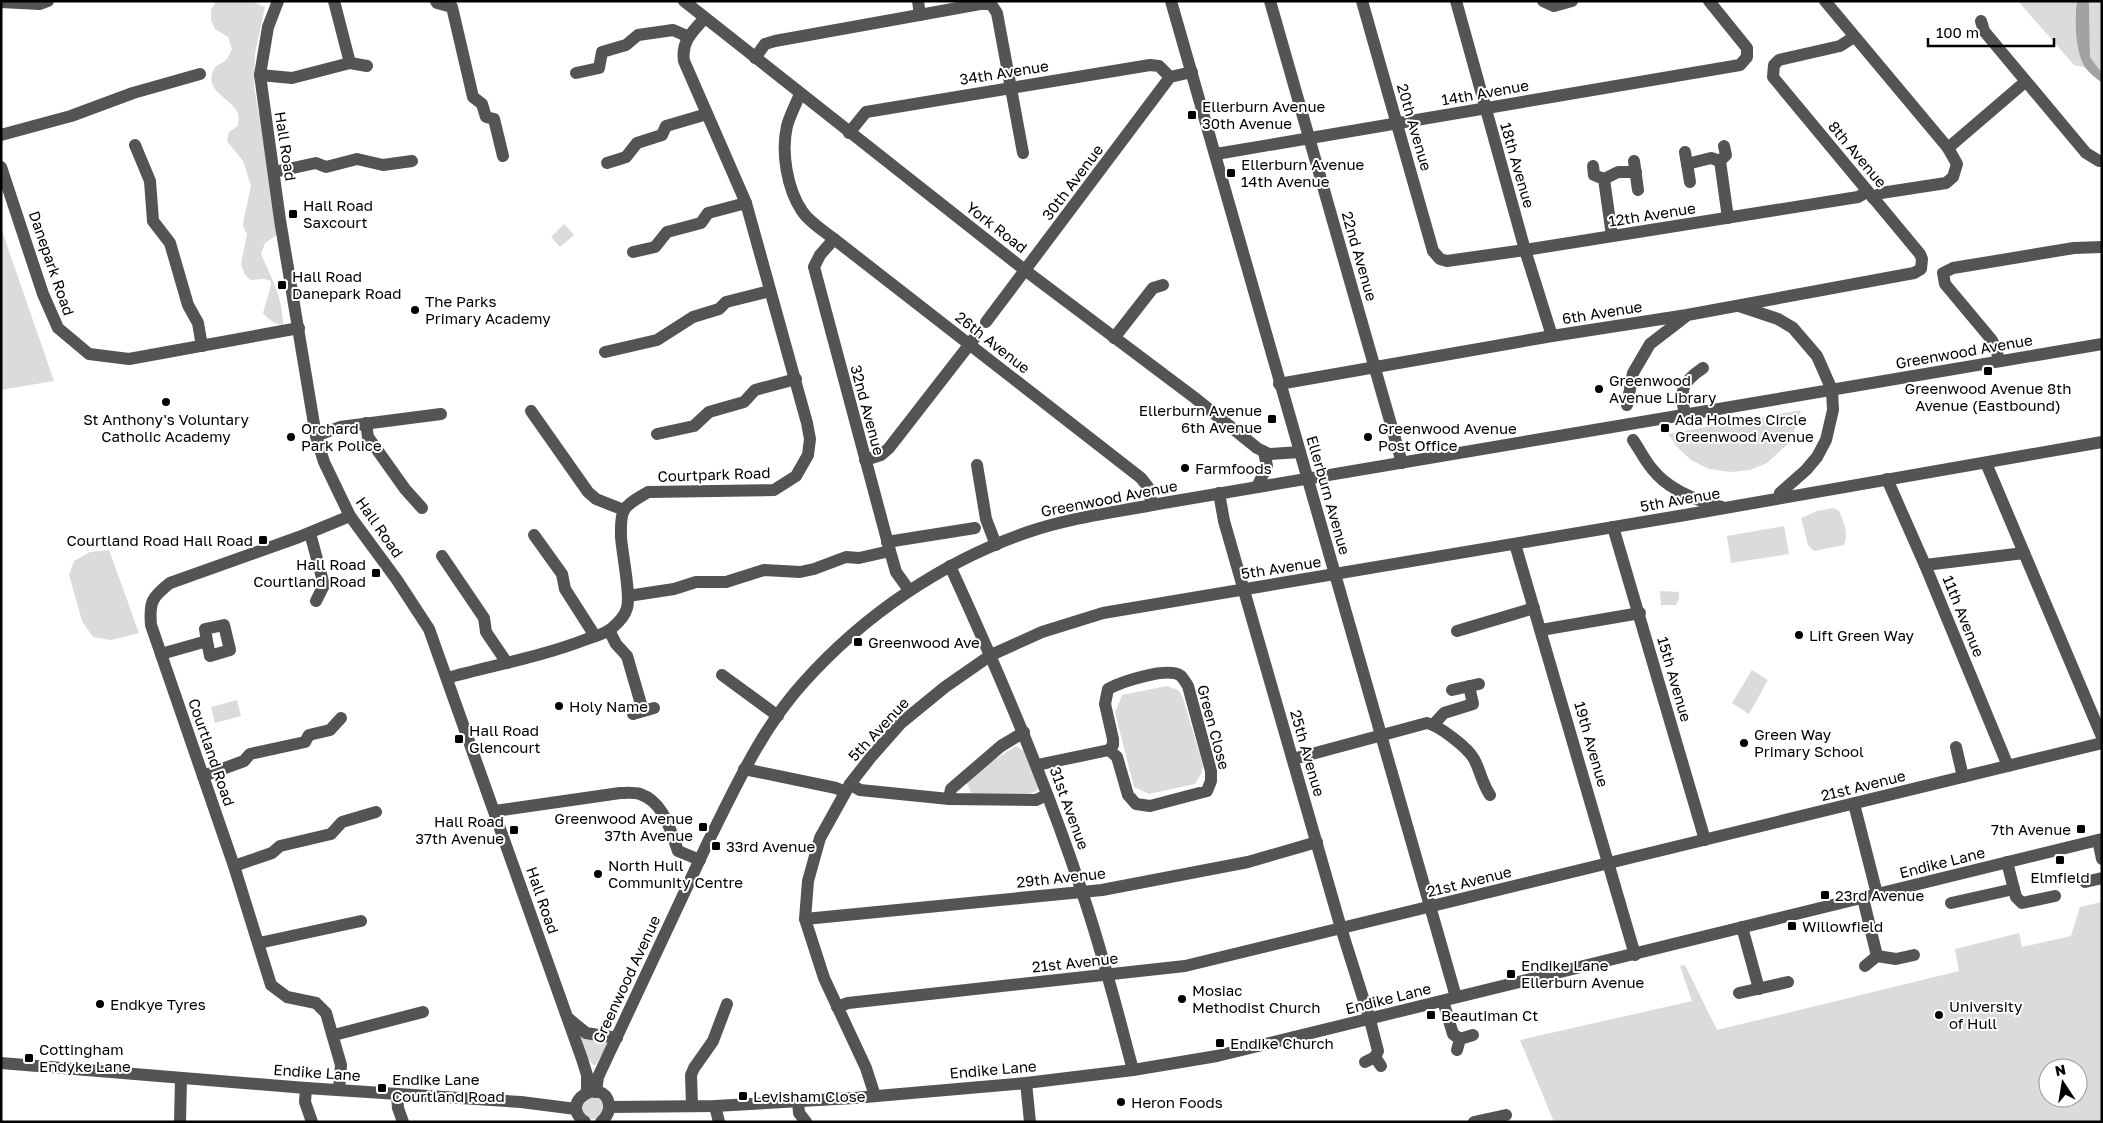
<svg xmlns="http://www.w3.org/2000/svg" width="2103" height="1123" viewBox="0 0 2103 1123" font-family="'Golos Text',sans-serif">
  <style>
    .green { fill: #dbdbdb; fill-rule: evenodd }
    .water { fill: #a2a2a2 }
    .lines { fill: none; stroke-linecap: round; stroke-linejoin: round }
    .minor { stroke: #545454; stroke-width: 12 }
    .poi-dot { fill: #000; stroke: #fff; stroke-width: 2 }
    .labels { text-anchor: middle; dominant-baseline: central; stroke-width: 4; stroke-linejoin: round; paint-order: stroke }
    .street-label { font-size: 15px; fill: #000; stroke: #fff }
    .poi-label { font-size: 15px; fill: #000; stroke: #fff; text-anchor: start }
  </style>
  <rect width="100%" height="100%" fill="#fff"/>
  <g class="green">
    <path d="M216,1H250L265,7L255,53L254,87L268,164L277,235L265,243L261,254C271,277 283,298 283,325C274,324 269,320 263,313L270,289L271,281L264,279L251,280L245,275L241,264L247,234L243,226L244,218L251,186L243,161L227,141L229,132L238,126C238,123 239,118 238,114C233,98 202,92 214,69C217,64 223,63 226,60C229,57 230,52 232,49L228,37L215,29L211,20V10Z"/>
    <path d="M2018,1H2077C2073,22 2075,49 2086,68L2074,65Z"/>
    <path d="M2089,1H2102V73L2090,57Z"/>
    <path d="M564,224L574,235L560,247L551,237Z"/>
    <path d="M1,228L54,381L1,390Z"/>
    <path d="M1801,410L1791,441L1767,463L1750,470L1731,472L1709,469L1691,460L1677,447L1668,434Z"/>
    <path d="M1834,508L1839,511C1844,523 1849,532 1844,545L1814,551L1808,545L1801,518L1817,511Z"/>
    <path d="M1784,526L1789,554L1731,563L1727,536Z"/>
    <path d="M109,550L139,633L111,640L93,637L82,621L69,575L74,561L90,552Z"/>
    <path d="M1660,591L1679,592V598L1676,605H1661Z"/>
    <path d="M1752,670L1768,680L1749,714L1732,703Z"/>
    <path d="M1167,686L1178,690L1183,698L1203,766L1201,774L1195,784L1149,794L1134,787L1115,713L1122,695Z"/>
    <path d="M237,700L241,716L215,723L211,707Z"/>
    <path d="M1016,746L1024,751L1038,787L1037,791L1028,794L971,793L967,783L983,767Z"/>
    <path d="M2102,902V1122H1554L1520,1040L1692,1001L1680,966L1685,965L1717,1030L1959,971L1955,949L2019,933L2022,947L2071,936L2080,907ZM2048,1068H2078V1098H2048Z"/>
    <path d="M575,1030L606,1042L607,1046L596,1065H593L585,1055Z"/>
    <circle cx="593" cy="1108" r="11"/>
  </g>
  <path class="water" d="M2077,1H2089L2090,57L2102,73V83C2096,78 2089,73 2085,67C2075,51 2074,19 2077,1Z"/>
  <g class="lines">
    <g class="minor">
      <path d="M278,1L268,27L260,75L280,220L316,436L324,462L350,516L397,580L429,629L582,1059L587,1075V1092"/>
      <path d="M334,1L350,63"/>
      <path d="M436,1L437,3L452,7L473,97L482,104L486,117L494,119L503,156"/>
      <path d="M684,1L1026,271L1195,398L1257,448L1269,454L1300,452"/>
      <path d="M918,1L920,15"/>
      <path d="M1171,1L1456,997"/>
      <path d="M1270,1L1402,463"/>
      <path d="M1362,1L1433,251L1440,259L1447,261L1525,250L1858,197L1867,192"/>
      <path d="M1456,1L1525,250L1552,336"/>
      <path d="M1543,1L1554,6L1572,1"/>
      <path d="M1825,1L1948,148L1957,164L1953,177L1946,183L1881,193L1873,198"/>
      <path d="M1,2L40,4L48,1"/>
      <path d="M1981,21L1984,31L2086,153L2099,161"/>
      <path d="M755,58L765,44L775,41L980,4H991L997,13L1023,153"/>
      <path d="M576,73L599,68L602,52L626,45L638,35L673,30L689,37"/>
      <path d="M260,75L292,78L350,63L367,66"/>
      <path d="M800,94C796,104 790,115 787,126C781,152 787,189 802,211C809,222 824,231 834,239L1141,478L1148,487L1152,505"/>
      <path d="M849,133L866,112L1150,65L1159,66L1170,77"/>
      <path d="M1,135L71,116L133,93L200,74"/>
      <path d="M135,145L150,181L153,221L170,243L188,305L198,323L202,346"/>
      <path d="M1724,146L1726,155L1720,161L1728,218"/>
      <path d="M1948,148L2025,82"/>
      <path d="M1685,152L1690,182"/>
      <path d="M1216,154L1740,65L1747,57V48L1709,1"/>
      <path d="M1634,161L1638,190"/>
      <path d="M607,163L626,157L637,143L662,135L666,126L707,114"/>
      <path d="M1687,164L1711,158L1720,161"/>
      <path d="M1593,166L1594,175L1604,179L1612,236"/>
      <path d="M1,167L43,294L58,328L89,354L129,359L299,328"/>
      <path d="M274,172L316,163L326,167L357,159L383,165L412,161"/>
      <path d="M1604,179L1618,172H1636"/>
      <path d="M834,239L820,255L814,267L890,551L896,572L909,590"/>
      <path d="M633,252L655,247L667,232L701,223L708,213L746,203"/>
      <path d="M1739,306L1778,319L1793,328L1817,356L1832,390L1833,410L1826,440L1817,457L1806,470L1780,493V498"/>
      <path d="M986,322L1170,77L1192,72"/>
      <path d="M1114,338L1153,288L1163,285"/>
      <path d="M605,352L657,340L693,317L719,309L726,302L770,291"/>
      <path d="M1999,361L1996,348L1991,339L1945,284L1943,273L1953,268L2074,248L2102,247"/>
      <path d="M1279,384L1552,336L1687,315L1914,273L1921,269L1922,259L1920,254L1773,77L1774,65L1779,60L1840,46L1854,37"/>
      <path d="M1627,405L1633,373L1650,344L1685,317"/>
      <path d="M531,411L588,492L596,499L624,510"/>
      <path d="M1685,414C1679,390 1682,382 1703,368"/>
      <path d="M366,423L368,437L405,489L422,508"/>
      <path d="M657,434L694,426L709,412L744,402L755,390L796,379"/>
      <path d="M316,436L340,427L441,414"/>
      <path d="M1633,440C1640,450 1645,461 1653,470C1669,490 1698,501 1722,507"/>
      <path d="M865,460L881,455L889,448L976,336"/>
      <path d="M1986,463L2102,737"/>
      <path d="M977,465L986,519L996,545"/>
      <path d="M1887,479L1925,565L2008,766"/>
      <path d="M1257,487L1267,466L1264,452"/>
      <path d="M1219,493L1224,521L1341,928L1370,1020L1378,1051L1375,1057"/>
      <path d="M1613,527L1705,840"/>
      <path d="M310,533L324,585L316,601"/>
      <path d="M534,535L562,574L565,589L595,636"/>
      <path d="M887,542L975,528"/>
      <path d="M1515,544L1635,955"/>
      <path d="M442,556L484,618L486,632L507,663"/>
      <path d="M1925,565L2024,553"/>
      <path d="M950,566C999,673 1045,780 1082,892C1102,950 1117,1010 1133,1070"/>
      <path d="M628,596L674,589L696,582H726L764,570L800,572L814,569L846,557L859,558L890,551"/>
      <path d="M609,630L616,644L627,656L643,711"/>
      <path d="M1541,630L1640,613"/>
      <path d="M1457,631L1534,608"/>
      <path d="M161,654L207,641L205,629L224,625L230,650L210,656L207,641"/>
      <path d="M722,675L778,716"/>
      <path d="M447,678C494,665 541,657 587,639C594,636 605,634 611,629C617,624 625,616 627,608C631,595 622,553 621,537C621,528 620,518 624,510C629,502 640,497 648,492L774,490L796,476L808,455L810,439L807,423L746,203L684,61C681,42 692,32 704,19"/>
      <path d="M1452,690L1479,684"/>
      <path d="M633,714L654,708"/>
      <path d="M1433,725L1444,713L1473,704L1469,686"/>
      <path d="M1956,747L1963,777"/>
      <path d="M1293,759L1427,723C1440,726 1468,748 1474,759C1480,770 1482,783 1490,795"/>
      <path d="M1037,765L1109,750L1113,745V739L1105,704L1108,689C1121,682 1168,666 1181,676C1183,678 1186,683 1188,686L1211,771V781L1207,791L1150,806L1136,804L1128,795L1117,757L1109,750"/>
      <path d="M744,769L836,788L845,792"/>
      <path d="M203,776L244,761L250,754L305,742L309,735L330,730L341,718"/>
      <path d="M850,784L860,790L949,799L1036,800L1047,795"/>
      <path d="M949,799L951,789L1001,746L1024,732"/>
      <path d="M1854,804L1877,894"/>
      <path d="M495,811L620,793C626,793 634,792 640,794C664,802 670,830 678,851L700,860"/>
      <path d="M2098,840L2102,859"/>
      <path d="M2007,862L2016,897L2022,903L2055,896"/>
      <path d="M234,866L272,853L280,846L331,834L342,822L376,812"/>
      <path d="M2085,882L2102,878"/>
      <path d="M1863,898L1877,956"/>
      <path d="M1951,903L2014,889"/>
      <path d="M805,919L1102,890L1248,862L1317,842"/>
      <path d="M1742,927L1759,989"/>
      <path d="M259,943L361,921"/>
      <path d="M1865,966L1877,956L1896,959L1914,955"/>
      <path d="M1739,993L1788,982"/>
      <path d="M1443,1001L1453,1034L1460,1039"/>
      <path d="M837,1007L848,1003L1185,966L2102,743"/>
      <path d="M569,1019L586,1033L617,1038"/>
      <path d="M334,1035L423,1012"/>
      <path d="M1457,1050L1460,1039L1473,1035"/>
      <path d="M1365,1062L1375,1057L1381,1066"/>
      <path d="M1,1063L306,1088L521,1102L576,1109"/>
      <path d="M1026,1083L1030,1122"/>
      <path d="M306,1088L305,1102L312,1122"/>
      <path d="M339,1090L341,1065L326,1013L316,1003L287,997L271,985L234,866L151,625C149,602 152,597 170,583L299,537L350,516"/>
      <path d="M596,1092L598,1077C635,999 671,920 708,842C736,786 762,728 804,682C864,615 943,561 1028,532C1068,518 1111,513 1152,505L2102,344"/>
      <path d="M397,1095L398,1108L403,1122"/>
      <path d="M875,1096L866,1068L824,978L805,919L808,881L820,838L850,784L871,757L901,723L945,687L991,655L1042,632L1103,613L1685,515L2102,442"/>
      <path d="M798,1101L799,1113L806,1122"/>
      <path d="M692,1105L691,1075L694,1068L713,1041L727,1004"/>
      <path d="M715,1106L719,1122"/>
      <path d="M609,1107L715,1106L854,1098L1026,1083L1133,1070L1217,1056L2102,839"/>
      <path d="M180,1122L181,1079"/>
      <path d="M585,1122C557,1102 603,1075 609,1104C610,1112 607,1117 601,1122"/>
      <path d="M1474,1122L1506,1115"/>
    </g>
  </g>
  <g class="poi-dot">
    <rect x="1187" y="110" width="10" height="10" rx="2.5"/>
    <rect x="1226" y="168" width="10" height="10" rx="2.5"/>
    <rect x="288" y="209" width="10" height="10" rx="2.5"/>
    <rect x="277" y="280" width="10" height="10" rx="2.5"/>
    <circle cx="415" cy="310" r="5"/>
    <rect x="1983" y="366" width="10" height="10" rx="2.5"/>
    <circle cx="1599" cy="389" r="5"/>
    <circle cx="166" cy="402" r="5"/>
    <rect x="1267" y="414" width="10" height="10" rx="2.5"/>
    <rect x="1660" y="423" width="10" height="10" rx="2.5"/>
    <circle cx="291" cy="437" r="5"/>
    <circle cx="1368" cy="437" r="5"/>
    <circle cx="1185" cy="468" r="5"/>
    <rect x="258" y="535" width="10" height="10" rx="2.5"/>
    <rect x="371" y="568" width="10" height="10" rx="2.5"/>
    <circle cx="1799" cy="635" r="5"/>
    <rect x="853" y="637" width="10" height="10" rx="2.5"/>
    <circle cx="559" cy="706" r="5"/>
    <rect x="454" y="734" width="10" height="10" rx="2.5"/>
    <circle cx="1744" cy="743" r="5"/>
    <rect x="698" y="822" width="10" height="10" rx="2.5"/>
    <rect x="2076" y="824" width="10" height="10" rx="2.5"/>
    <rect x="509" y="825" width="10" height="10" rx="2.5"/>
    <rect x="711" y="841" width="10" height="10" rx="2.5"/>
    <rect x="2055" y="855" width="10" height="10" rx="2.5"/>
    <circle cx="598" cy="874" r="5"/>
    <rect x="1820" y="890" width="10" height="10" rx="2.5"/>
    <rect x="1787" y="921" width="10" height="10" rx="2.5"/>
    <rect x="1506" y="969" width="10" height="10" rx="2.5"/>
    <circle cx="1182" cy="999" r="5"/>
    <circle cx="100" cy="1004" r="5"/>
    <rect x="1426" y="1010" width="10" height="10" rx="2.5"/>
    <circle cx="1939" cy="1015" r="5"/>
    <rect x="1215" y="1038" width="10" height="10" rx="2.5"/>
    <rect x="24" y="1053" width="10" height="10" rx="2.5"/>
    <rect x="377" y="1083" width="10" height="10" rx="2.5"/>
    <rect x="738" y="1091" width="10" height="10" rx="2.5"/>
    <circle cx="1121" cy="1102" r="5"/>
  </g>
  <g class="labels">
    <g class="street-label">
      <text transform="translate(1004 72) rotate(-9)">34th Avenue</text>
      <text transform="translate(1485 92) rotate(-10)">14th Avenue</text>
      <text transform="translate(1415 127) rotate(74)">20th Avenue</text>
      <text transform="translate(286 146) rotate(81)">Hall Road</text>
      <text transform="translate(1858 154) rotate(50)">8th Avenue</text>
      <text transform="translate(1518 165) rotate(74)">18th Avenue</text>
      <text transform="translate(1072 182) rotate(-53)">30th Avenue</text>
      <text transform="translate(1652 214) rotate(-9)">12th Avenue</text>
      <text transform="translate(997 227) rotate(38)">York Road</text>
      <text transform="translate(1360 256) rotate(74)">22nd Avenue</text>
      <text transform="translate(52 263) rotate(71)">Danepark Road</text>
      <text transform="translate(1602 312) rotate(-9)">6th Avenue</text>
      <text transform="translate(993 342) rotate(38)">26th Avenue</text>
      <text transform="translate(1964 351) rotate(-10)">Greenwood Avenue</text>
      <text transform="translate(868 410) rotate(75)">32nd Avenue</text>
      <text transform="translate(714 474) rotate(-2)">Courtpark Road</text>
      <text transform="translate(1329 495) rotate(74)">Ellerburn Avenue</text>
      <text transform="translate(1109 498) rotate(-11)">Greenwood Avenue</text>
      <text transform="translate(1680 499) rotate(-10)">5th Avenue</text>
      <text transform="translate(380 527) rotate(55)">Hall Road</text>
      <text transform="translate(1281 567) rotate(-9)">5th Avenue</text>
      <text transform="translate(1964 616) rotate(68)">11th Avenue</text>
      <text transform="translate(1675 679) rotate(74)">15th Avenue</text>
      <text transform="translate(1214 727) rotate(75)">Green Close</text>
      <text transform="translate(878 729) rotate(-47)">5th Avenue</text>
      <text transform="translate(1592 744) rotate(74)">19th Avenue</text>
      <text transform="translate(212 752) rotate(71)">Courtland Road</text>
      <text transform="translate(1308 753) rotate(74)">25th Avenue</text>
      <text transform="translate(1863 785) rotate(-14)">21st Avenue</text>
      <text transform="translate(1070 808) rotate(70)">31st Avenue</text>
      <text transform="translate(1942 862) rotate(-14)">Endike Lane</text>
      <text transform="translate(1061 877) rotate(-6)">29th Avenue</text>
      <text transform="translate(1469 881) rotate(-14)">21st Avenue</text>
      <text transform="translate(543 900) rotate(71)">Hall Road</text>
      <text transform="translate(1075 962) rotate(-6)">21st Avenue</text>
      <text transform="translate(626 979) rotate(-65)">Greenwood Avenue</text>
      <text transform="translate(1388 998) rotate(-14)">Endike Lane</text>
      <text transform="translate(993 1069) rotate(-5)">Endike Lane</text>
      <text transform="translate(317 1072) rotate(4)">Endike Lane</text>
    </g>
    <g class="poi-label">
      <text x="1202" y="106">Ellerburn Avenue<tspan x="1202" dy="17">30th Avenue</tspan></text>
      <text x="1241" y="164">Ellerburn Avenue<tspan x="1241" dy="17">14th Avenue</tspan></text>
      <text x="303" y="205">Hall Road<tspan x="303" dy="17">Saxcourt</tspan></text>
      <text x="292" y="276">Hall Road<tspan x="292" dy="17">Danepark Road</tspan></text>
      <text x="425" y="301">The Parks<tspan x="425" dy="17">Primary Academy</tspan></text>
      <text x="1609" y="380">Greenwood<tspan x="1609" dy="17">Avenue Library</tspan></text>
      <text x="1988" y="388" text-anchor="middle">Greenwood Avenue 8th<tspan x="1988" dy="17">Avenue (Eastbound)</tspan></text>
      <text x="1262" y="410" text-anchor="end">Ellerburn Avenue<tspan x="1262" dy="17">6th Avenue</tspan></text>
      <text x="166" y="419" text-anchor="middle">St Anthony's Voluntary<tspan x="166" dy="17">Catholic Academy</tspan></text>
      <text x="1675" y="419">Ada Holmes Circle<tspan x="1675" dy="17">Greenwood Avenue</tspan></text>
      <text x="301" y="428">Orchard<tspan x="301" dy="17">Park Police</tspan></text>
      <text x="1378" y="428">Greenwood Avenue<tspan x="1378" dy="17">Post Office</tspan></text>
      <text x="1195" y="468">Farmfoods</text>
      <text x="253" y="540" text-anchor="end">Courtland Road Hall Road</text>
      <text x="366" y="564" text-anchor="end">Hall Road<tspan x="366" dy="17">Courtland Road</tspan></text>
      <text x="1809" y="635">Lift Green Way</text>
      <text x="868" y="642">Greenwood Ave</text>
      <text x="569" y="706">Holy Name</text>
      <text x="469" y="730">Hall Road<tspan x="469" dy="17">Glencourt</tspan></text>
      <text x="1754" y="734">Green Way<tspan x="1754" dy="17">Primary School</tspan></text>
      <text x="693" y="818" text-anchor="end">Greenwood Avenue<tspan x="693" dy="17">37th Avenue</tspan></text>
      <text x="504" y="821" text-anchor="end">Hall Road<tspan x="504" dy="17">37th Avenue</tspan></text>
      <text x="2071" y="829" text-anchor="end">7th Avenue</text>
      <text x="726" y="846">33rd Avenue</text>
      <text x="608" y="865">North Hull<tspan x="608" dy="17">Community Centre</tspan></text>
      <text x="2060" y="877" text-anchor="middle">Elmfield</text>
      <text x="1835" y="895">23rd Avenue</text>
      <text x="1802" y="926">Willowfield</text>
      <text x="1521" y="965">Endike Lane<tspan x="1521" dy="17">Ellerburn Avenue</tspan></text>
      <text x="1192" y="990">Mosiac<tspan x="1192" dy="17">Methodist Church</tspan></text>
      <text x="110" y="1004">Endkye Tyres</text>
      <text x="1949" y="1006">University<tspan x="1949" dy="17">of Hull</tspan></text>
      <text x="1441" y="1015">Beautiman Ct</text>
      <text x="1230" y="1043">Endike Church</text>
      <text x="39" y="1049">Cottingham<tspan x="39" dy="17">Endyke Lane</tspan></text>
      <text x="392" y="1079">Endike Lane<tspan x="392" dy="17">Courtland Road</tspan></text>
      <text x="753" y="1096">Levisham Close</text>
      <text x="1131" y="1102">Heron Foods</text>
    </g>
  </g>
  <rect width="2103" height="1123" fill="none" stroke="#000000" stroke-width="5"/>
  <g transform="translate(2063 1083) rotate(348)"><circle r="24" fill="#ffffff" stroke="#999999"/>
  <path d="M0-4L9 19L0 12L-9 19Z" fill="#000000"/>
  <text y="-8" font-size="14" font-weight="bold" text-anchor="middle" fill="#000000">N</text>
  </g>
  <path d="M1928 38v8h126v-8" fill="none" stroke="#000000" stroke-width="2.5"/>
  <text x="1936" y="38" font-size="15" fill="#000000" stroke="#ffffff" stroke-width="4" paint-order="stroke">100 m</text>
</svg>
